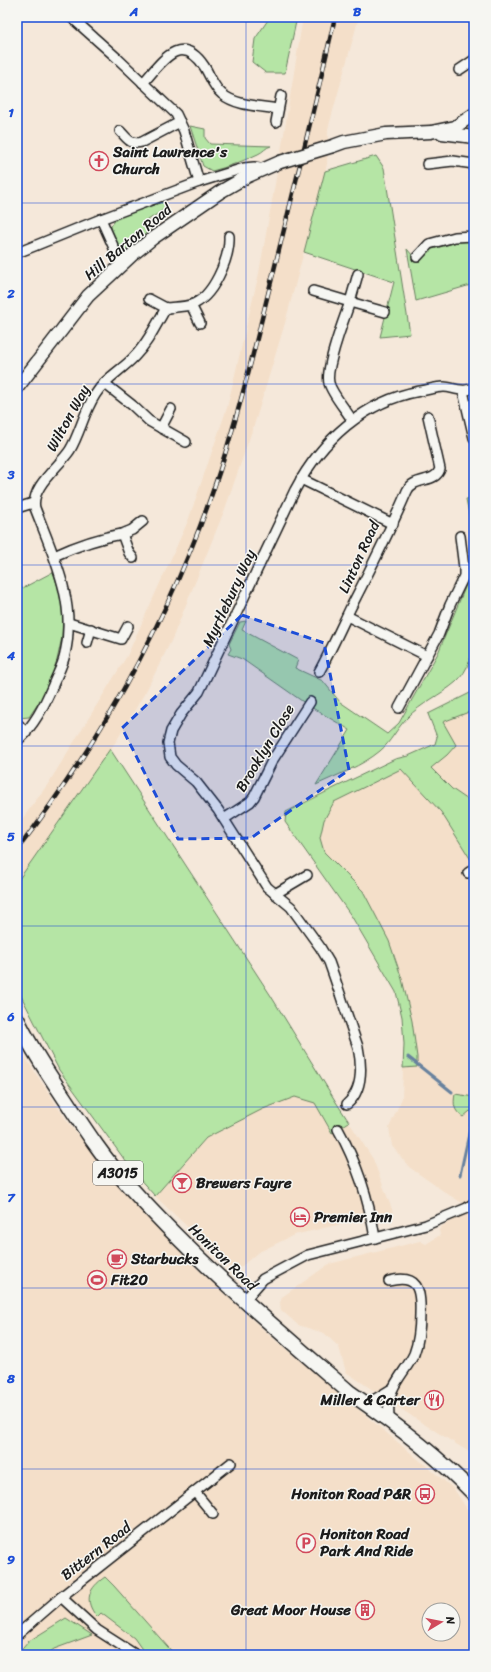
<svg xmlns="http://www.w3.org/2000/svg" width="491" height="1672" viewBox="0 0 491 1672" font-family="Sriracha,sans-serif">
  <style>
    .built { fill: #f4dfc9; fill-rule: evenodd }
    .green { fill: #b5e5a5; stroke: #688060 }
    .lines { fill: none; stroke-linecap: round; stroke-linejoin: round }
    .stream { stroke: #68829e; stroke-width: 3 }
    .minor-casing { stroke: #1c1c1c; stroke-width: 12 }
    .secondary-casing { stroke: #1c1c1c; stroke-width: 15 }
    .primary-casing { stroke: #1c1c1c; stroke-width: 17 }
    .minor { stroke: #f6f6f2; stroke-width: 9 }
    .secondary { stroke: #f6f6f2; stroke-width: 12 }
    .primary { stroke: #f6f6f2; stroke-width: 14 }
    .rail-casing { stroke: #1c1c1c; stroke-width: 4.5 }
    .rail { stroke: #f6f6f2; stroke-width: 3; stroke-dasharray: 9; stroke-linecap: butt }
    .secondary-bridge-casing { stroke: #1c1c1c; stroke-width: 15; stroke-linecap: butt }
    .secondary-bridge { stroke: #f6f6f2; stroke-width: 12 }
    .marked { fill: #1d4ed8; fill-opacity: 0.2; stroke: #1d4ed8; stroke-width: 3; stroke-dasharray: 8 5; stroke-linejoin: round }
    .grid { fill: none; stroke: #1d4ed8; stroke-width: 1; stroke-opacity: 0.55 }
    .labels { text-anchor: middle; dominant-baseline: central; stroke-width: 3; stroke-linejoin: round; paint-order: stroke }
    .shield { fill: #f6f6f2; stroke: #5d5d5c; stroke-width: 1 }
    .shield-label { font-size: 14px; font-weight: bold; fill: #1c1c1c }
    .poi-label { font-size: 15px; font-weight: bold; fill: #1c1c1c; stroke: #f6f6f2; text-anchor: start }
    .street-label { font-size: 15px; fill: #1c1c1c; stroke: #f6f6f2 }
    .neatline { fill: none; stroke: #1d4ed8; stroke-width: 1.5 }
    .grid-label { font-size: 13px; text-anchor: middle; font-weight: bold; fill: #1d4ed8 }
  </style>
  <rect width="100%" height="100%" fill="#f5e8da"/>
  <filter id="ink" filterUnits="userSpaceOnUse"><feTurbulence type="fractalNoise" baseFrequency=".025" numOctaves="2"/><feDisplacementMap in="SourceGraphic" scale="8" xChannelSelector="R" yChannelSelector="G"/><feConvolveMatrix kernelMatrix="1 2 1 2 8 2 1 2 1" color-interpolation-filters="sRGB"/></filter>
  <g filter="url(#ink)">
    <g class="built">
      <path d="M303,17H359L328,129L327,164L323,180L285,323L256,419L225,509L172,639L146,691L117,740L17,882V826L48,784L127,656L188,521L227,408L259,273L284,134Z"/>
      <path d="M474,691V1210L449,1195L409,1167L392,1146L389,1128L402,1098L404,1044L402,1017L396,992L352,917L285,822L286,812L330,790L395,759L408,756L435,744L437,737L428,714Z"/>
      <path d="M17,1045L69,1124L140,1209L192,1264L270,1336L454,1489L474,1520V1655H17ZM429,1610H453V1634H429Z"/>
      <path d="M295,1096L315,1103L332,1133L349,1122L373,1159L393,1212L294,1235L257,1253L235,1272L155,1196L206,1138L263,1109Z"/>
      <path d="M474,1214V1455L419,1421L346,1372L339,1347L324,1333L298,1325L281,1310L280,1303L282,1297L329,1264L420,1241L426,1244L440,1235L439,1230L442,1226L463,1215Z"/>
    </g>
    <g class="green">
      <path d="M270,17H297L285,73H266L252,62L255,39Z"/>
      <path d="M190,126L205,129V138L210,144L271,146C266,147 263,152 258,154C243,161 228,167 212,171L203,166Z"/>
      <path d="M376,156L384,168L410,334L380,337L394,282L304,252L325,171Z"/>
      <path d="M165,201L168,207L148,220L153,227L130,248L122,250L120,248L111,232V226L117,218Z"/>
      <path d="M474,241V284L416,301L407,249L419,263L429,250L457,242Z"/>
      <path d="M474,498V539L466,499Z"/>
      <path d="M53,572L61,596L63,611L62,637L57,660L46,692L29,717L19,718L17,714V589L19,590Z"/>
      <path d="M469,578C477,607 481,660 456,682C441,695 421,703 407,718C397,728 391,742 380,751C362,766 337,775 316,785L350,730L309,706L242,659L228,654L231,649L229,644L240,622L246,621L242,630L298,660L295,668L323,681L340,702L387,734L399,723L438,653Z"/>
      <path d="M474,691V710L443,722L456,745L447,755L431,768L452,789L474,804V858L471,860L441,812L401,769L334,802L324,820L320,838L324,852L363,891L389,941L402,979L412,1021L417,1057V1067L403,1068L404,1044L402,1017L396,992L352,917L285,822L286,812L330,790L395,759L408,756L435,744L437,737L428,714Z"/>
      <path d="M110,749L271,996L336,1102L349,1122L332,1133L315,1103L295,1097L263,1109L206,1138L155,1196L135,1174L59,1070L17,988V882Z"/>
      <path d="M455,1094L474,1097V1114L470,1111L463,1117C454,1111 453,1105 455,1094Z"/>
      <path d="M105,1577L114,1586L175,1655H146L134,1638L101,1613L97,1617C83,1600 89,1588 105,1577Z"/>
      <path d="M66,1618L92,1635L54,1649L46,1655H17L29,1641Z"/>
    </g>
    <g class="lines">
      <g class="stream">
        <path d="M408,1057L452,1092"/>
        <path d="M460,1175L474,1111"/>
      </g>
      <g class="minor-casing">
        <g id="minor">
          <path d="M71,17L117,58L176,114L184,131L199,182"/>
          <path d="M459,70L474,60"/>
          <path d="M143,83C161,63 180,31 204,66C210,75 213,87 222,94C236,106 261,106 278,109"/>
          <path d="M276,122L281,96"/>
          <path d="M120,131C128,139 130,145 142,142L180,122"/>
          <path d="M427,164L453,161L474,164"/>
          <path d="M101,219L118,257L124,263"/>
          <path d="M17,253L101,219L199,182L244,168L254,167L265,169"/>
          <path d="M417,257L429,244L455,237L474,236"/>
          <path d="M358,274L350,302L385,312"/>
          <path d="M313,291L350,302C344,319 325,368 329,383C332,394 346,410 352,420"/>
          <path d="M191,305L200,323"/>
          <path d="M166,308C174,307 183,307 191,305C213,298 230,258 229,236"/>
          <path d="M104,383L132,405L149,421L186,442"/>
          <path d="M463,391L474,438"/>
          <path d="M161,428L171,409"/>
          <path d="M301,479L393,524"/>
          <path d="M17,508L33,503"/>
          <path d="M122,534L132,530L143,521"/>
          <path d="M54,556C76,546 98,538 122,534L129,553L133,558"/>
          <path d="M347,616L427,656"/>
          <path d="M69,623L121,639L128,626"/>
          <path d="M87,643L91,629"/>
          <path d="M319,672C330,652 340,630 350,609C370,570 390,531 407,491C414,476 435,484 440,469L428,416"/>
          <path d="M399,708L439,634L450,605L464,576V568L460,536"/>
          <path d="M17,723L26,733"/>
          <path d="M17,741C34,726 44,706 53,685C57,675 63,665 65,654C77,602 53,555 35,508C30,487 59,467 70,450C80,433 84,412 95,395C105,378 122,370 134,357C148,343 156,325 166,308L149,299"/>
          <path d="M224,819L250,802L254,797L272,761L310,702"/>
          <path d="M468,873L474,869"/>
          <path d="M275,894L307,875"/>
          <path d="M347,1104C363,1090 362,1066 358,1047L335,979L329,962L320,947L291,907L267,887L218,810L196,782L176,765L170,757L168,743L171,731L181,714L199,692L295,490C321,441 364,401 420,391C428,390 436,387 444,387C450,387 456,390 462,390C466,391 470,389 474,388"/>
          <path d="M338,1129C357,1163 369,1200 375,1238"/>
          <path d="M244,1301L263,1279L308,1255L426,1225L467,1208L474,1203"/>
          <path d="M367,1404L393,1388"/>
          <path d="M389,1422C389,1412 387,1400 392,1391C397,1378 408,1367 414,1354C419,1341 420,1327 420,1314C421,1289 418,1274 389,1281"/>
          <path d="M195,1492L213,1514"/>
          <path d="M61,1597L97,1630L136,1655"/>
          <path d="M17,1635L61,1597L231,1463"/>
        </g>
      </g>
      <g class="secondary-casing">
        <g id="secondary">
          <path d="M442,133L474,137"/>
          <path d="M333,146L344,142L386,134L431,132L455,127L473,115"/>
          <path d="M17,388L88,296L132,255L153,238L220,192L246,177L280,162"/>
        </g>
      </g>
      <g class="primary-casing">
        <path id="primary" d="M17,1019C31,1048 49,1075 67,1102C86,1131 105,1160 128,1185C196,1261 273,1326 349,1392C393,1422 438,1456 474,1494"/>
      </g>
      <use href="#minor" class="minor"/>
      <use href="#secondary" class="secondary"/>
      <use href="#primary" class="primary"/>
      <g class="rail-casing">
        <path id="rail" d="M17,850C88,758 147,657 191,549C225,467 247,380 268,294C291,202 314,110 335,17"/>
      </g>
      <use href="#rail" class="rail"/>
      <g class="secondary-bridge-casing">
        <path id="secondary-bridge" d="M280,162L333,146"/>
      </g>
      <use href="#secondary-bridge" class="secondary-bridge"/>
    </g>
  </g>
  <path class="marked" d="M242,615L324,643L349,770L251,838L178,839L122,728Z"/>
  <path class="grid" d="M246,17V1655M17,203H474M17,384H474M17,565H474M17,746H474M17,926H474M17,1107H474M17,1288H474M17,1469H474"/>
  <defs>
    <g id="church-ring" transform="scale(1)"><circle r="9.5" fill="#f6f6f2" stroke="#d1495b" stroke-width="1.5"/><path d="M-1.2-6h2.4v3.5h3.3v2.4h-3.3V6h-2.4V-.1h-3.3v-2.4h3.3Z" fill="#d1495b"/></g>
    <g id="bar-ring" transform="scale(1)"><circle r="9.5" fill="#f6f6f2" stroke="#d1495b" stroke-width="1.5"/><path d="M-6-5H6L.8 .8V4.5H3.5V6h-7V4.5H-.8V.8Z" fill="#d1495b"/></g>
    <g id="hotel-ring" transform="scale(1)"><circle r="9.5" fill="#f6f6f2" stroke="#d1495b" stroke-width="1.5"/><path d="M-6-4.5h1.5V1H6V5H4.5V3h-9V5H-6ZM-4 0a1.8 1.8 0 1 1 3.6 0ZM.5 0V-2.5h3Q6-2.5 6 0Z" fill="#d1495b"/></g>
    <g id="cafe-ring" transform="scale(1)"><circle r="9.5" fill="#f6f6f2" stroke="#d1495b" stroke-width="1.5"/><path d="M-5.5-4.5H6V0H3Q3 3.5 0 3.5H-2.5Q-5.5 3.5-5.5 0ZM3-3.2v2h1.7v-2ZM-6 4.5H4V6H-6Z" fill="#d1495b"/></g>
    <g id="stadium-ring" transform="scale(1)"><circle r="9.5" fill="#f6f6f2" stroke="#d1495b" stroke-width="1.5"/><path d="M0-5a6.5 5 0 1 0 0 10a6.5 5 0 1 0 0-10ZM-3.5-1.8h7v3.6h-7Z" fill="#d1495b"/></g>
    <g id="restaurant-ring" transform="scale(1)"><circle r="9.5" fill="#f6f6f2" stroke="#d1495b" stroke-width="1.5"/><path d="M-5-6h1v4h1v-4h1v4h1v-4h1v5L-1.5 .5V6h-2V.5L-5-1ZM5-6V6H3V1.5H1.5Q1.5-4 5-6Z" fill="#d1495b"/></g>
    <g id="bus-ring" transform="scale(1)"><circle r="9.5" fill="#f6f6f2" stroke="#d1495b" stroke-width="1.5"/><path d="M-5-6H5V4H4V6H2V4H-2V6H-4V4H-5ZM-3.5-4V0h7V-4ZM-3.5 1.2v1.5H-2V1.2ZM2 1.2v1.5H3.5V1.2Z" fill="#d1495b"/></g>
    <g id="parking-ring" transform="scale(1)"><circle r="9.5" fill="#f6f6f2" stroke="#d1495b" stroke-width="1.5"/><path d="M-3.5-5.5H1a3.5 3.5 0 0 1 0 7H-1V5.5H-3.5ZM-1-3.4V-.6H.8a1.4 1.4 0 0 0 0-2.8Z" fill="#d1495b"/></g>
    <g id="building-ring" transform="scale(1)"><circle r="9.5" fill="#f6f6f2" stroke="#d1495b" stroke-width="1.5"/><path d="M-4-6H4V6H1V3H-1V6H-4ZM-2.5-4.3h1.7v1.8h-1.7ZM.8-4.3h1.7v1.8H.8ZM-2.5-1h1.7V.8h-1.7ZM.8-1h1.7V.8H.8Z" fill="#d1495b"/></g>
  </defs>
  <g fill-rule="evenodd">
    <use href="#church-ring" x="99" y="161"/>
    <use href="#bar-ring" x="182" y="1183"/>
    <use href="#hotel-ring" x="300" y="1217"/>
    <use href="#cafe-ring" x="117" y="1259"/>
    <use href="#stadium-ring" x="97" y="1280"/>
    <use href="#restaurant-ring" x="434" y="1400"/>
    <use href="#bus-ring" x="425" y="1494"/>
    <use href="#parking-ring" x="306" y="1543"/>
    <use href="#building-ring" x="365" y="1610"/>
  </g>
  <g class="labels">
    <rect class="shield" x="93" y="1161" width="50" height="24" rx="3"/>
    <g class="shield-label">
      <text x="118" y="1173">A3015</text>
    </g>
    <g class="poi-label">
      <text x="113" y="152">Saint Lawrence's<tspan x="113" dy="17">Church</tspan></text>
      <text x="196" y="1183">Brewers Fayre</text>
      <text x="314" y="1217">Premier Inn</text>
      <text x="131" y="1259">Starbucks</text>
      <text x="111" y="1280">Fit20</text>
      <text x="420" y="1400" text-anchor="end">Miller &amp; Carter</text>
      <text x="411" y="1494" text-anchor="end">Honiton Road P&amp;R</text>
      <text x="320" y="1534">Honiton Road<tspan x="320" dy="17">Park And Ride</tspan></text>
      <text x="351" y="1610" text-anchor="end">Great Moor House</text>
    </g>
    <g class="street-label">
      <text transform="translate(128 242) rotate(-40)">Hill Barton Road</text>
      <text transform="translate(68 418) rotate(-61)">Wilton Way</text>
      <text transform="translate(359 557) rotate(-65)">Linton Road</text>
      <text transform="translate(229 598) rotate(-65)">Myrtlebury Way</text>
      <text transform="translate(265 748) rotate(-59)">Brooklyn Close</text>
      <text transform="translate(223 1257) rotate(44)">Honiton Road</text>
      <text transform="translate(96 1551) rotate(-38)">Bittern Road</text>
    </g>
  </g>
  <rect width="491" height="1672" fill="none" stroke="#f6f6f2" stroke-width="44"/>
  <g transform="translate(441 1622) rotate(80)"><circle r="19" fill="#f6f6f2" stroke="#9f9f9c"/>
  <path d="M0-3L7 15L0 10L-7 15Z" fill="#d1495b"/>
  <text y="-6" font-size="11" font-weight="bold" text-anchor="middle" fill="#1c1c1c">N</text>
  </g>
  <rect x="22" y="22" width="447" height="1628" class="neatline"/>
  <g class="grid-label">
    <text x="134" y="16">A</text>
    <text x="357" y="16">B</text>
    <text x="11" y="117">1</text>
    <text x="11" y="298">2</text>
    <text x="11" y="479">3</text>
    <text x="11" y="660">4</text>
    <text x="11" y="841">5</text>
    <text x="11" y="1021">6</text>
    <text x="11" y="1202">7</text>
    <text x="11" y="1383">8</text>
    <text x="11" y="1564">9</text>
  </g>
</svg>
